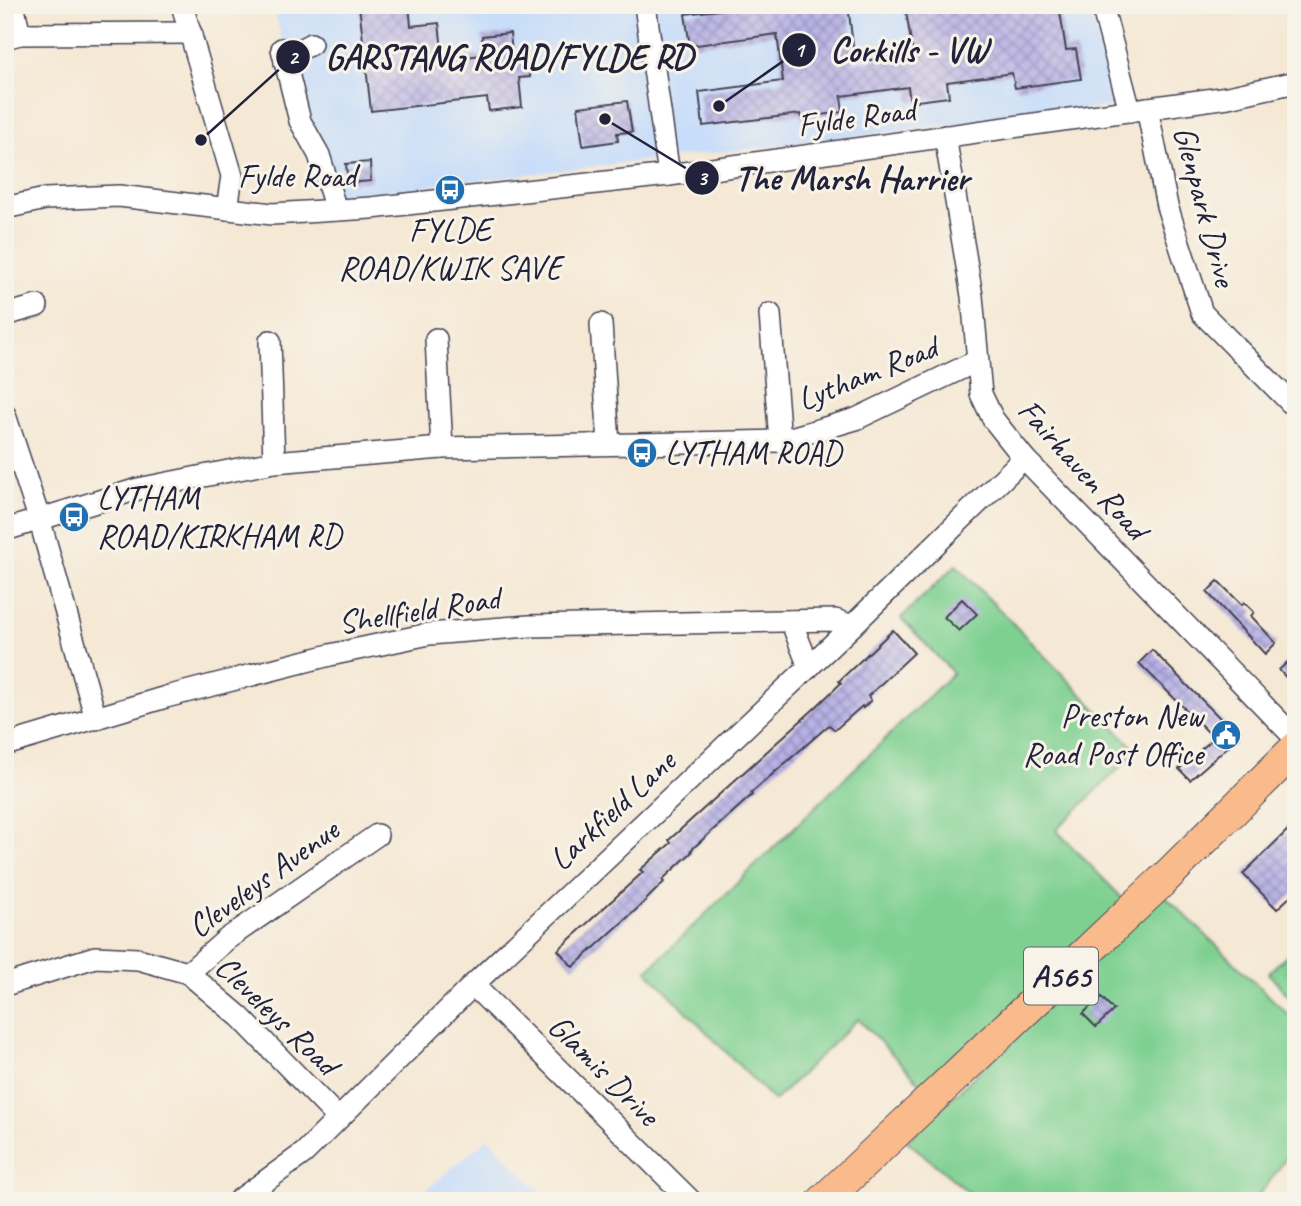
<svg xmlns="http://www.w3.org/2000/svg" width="1301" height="1206" viewBox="0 0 1301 1206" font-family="Caveat,sans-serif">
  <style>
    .built { fill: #c7ddf9 }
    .grass { fill: url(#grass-tufts); stroke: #507966; stroke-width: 2 }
    .park { fill: #7ed091; stroke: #507966; stroke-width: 2 }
    .building { fill: url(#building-cross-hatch) }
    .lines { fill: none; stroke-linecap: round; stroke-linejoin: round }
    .minor-casing { stroke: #424052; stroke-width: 24 }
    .highway-casing { stroke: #424052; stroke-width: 34 }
    .minor { stroke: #fff; stroke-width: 21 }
    .highway { stroke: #fabb8c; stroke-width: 32 }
    .labels { text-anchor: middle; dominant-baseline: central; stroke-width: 6; stroke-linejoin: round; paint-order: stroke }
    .shield { fill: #f7f3e8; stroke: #62616f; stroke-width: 2 }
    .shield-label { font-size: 32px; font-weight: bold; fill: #22223b }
    .street-label { font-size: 33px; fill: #22223b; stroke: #f7f3e8 }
    .poi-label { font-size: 33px; fill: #22223b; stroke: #f7f3e8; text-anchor: start }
    .leader { fill: none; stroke: #22223b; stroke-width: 2.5 }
    .callout-dot { fill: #22223b; stroke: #f7f3e8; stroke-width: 2.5 }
    .mark-label { font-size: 21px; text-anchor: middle; font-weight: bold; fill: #fff }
    .callout-label { font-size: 35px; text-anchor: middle; font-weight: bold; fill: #22223b; stroke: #f7f3e8; stroke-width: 6; stroke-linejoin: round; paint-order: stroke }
  </style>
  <defs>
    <pattern id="grass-tufts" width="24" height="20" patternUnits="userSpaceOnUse" patternTransform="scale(1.75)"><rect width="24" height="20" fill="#7ed091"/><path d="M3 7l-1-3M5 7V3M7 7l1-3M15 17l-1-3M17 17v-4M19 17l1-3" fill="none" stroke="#6db27e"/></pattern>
    <pattern id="building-cross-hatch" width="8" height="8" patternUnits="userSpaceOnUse" patternTransform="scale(1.75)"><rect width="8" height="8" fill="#b7b1e5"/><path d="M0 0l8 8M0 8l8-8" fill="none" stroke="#9490bb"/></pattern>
  </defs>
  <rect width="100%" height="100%" fill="#f7f3e8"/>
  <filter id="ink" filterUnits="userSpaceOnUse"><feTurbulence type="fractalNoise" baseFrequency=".0143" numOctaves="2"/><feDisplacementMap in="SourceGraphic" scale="14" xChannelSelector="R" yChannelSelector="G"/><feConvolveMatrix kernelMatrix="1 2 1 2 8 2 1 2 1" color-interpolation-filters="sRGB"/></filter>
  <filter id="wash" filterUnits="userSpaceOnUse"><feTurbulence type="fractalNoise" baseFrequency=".00686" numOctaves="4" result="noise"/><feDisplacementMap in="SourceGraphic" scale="28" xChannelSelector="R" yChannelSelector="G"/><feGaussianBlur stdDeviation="1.57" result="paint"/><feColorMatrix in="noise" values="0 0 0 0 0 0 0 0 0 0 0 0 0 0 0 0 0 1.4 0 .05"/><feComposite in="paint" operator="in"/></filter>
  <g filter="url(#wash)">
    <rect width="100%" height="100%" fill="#f5e8d4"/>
    <g class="built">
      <path d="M273,5H1089L1117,106L324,198Z"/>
      <path d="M488,1138L548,1201H411L432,1185Z"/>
    </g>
    <path class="grass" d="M1288,954L1296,959V1004L1268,973Z"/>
    <g class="park">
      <path d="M956,565L1137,751L1056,830L1125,901L929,1092L858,1019L774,1101L647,971L953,673L901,618Z"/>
      <path d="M1163,894L1296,1022V1144L1268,1184L1253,1201H979L907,1141Z"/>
    </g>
    <g id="blocks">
      <g class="building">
        <path d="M359,5H409L411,26L439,23L443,59L484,55L482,36L510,33L512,53L527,52L530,77L519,78L522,107L489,111L487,98L371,111Z"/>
        <path d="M763,5H848L855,62L913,54L905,5H1059L1066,50L1076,49L1081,79L1015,88L1012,73L947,82L949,97L910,102L908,87L841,96L843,112L801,118L800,114L703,126L699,92L783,81L777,34L690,46L685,14Z"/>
        <path d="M627,101L632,132L617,133L618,141L583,146L578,107Z"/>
        <path d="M370,162L371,181L348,183L346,164Z"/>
        <path d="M1218,581L1242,605L1244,602L1254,612L1251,616L1276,643L1265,654L1207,592Z"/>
        <path d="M962,599L977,614L959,631L944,617Z"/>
        <path d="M893,630L914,653L868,696L871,700L863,708L862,706L835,730L829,725L751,793L752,795L691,850L692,852L662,880L664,882L638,908L573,967L558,950L643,872L640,870L671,843L669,840L815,708L841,683L839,681Z"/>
        <path d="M1152,650L1239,737L1190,780L1179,769L1214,738L1139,663Z"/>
        <path d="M1296,654V688L1279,670Z"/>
        <path d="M1296,822V891L1277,909L1243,874Z"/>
        <path d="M1100,996L1114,1010L1096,1027L1083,1014Z"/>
      </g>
    </g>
  </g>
  <g filter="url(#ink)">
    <use href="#blocks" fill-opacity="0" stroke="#424052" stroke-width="2"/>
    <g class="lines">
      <g class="minor-casing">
        <g id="minor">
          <path d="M13,5L20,34"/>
          <path d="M182,5L232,176L227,209"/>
          <path d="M645,5L669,175"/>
          <path d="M1102,5L1130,111"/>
          <path d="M5,38L20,34L191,33"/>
          <path d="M282,49L300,121L319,155L336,210"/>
          <path d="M285,63L292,54L311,44"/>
          <path d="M1147,108L1167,206L1202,313L1296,408"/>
          <path d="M945,136L972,296L981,394L993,419L1024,458L1296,739"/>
          <path d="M5,208L45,199L119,196L272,214L371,208L669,175L1228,97L1296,82"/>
          <path d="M770,314L780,441"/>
          <path d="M5,315L37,306"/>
          <path d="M601,324L609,444"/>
          <path d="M436,339L442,448"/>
          <path d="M270,341L274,462"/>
          <path d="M5,415L39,518L96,719"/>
          <path d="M5,530L138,489L274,462L442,448L780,441L856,419L977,361"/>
          <path d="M791,621L809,667"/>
          <path d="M5,745L166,697L330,655L429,634L529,626L835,620L852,626"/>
          <path d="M188,973L227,939L377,835"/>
          <path d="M5,985L95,957L138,959L188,973L240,1017L338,1118"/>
          <path d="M473,985L691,1201"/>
          <path d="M238,1201L304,1153L473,985L852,626L1024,458"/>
        </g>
      </g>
      <g class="highway-casing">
        <path id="highway" d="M823,1201L1161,882L1296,748"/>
      </g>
      <use href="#minor" class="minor"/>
      <use href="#highway" class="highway"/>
    </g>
  </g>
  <defs>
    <g id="bus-disc" transform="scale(1.575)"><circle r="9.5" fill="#1f6fb2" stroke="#f7f3e8"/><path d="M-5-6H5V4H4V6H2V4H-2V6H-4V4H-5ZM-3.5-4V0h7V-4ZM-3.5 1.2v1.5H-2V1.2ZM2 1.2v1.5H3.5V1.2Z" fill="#fff"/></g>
    <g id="civic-disc" transform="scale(1.575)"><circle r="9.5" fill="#1f6fb2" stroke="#f7f3e8"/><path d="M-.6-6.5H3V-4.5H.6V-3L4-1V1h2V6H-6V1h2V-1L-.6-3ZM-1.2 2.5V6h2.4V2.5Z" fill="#fff"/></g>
  </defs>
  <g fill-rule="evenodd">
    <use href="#bus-disc" x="450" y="190"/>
    <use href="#bus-disc" x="642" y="453"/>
    <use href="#bus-disc" x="74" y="517"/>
    <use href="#civic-disc" x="1226" y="735"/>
  </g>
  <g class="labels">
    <rect class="shield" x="1024" y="947.5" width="74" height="57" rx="5"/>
    <g class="shield-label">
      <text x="1061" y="976">A565</text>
    </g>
    <g class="street-label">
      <text transform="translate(856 117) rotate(-8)">Fylde Road</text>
      <text x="297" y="176">Fylde Road</text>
      <text transform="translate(1205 206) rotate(75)">Glenpark Drive</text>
      <text transform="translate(867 373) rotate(-22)">Lytham Road</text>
      <text transform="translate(1083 469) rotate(48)">Fairhaven Road</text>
      <text transform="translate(419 610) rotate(-9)">Shellfield Road</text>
      <text transform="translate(612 810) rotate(-43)">Larkfield Lane</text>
      <text transform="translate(263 878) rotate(-36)">Cleveleys Avenue</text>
      <text transform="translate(277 1015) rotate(44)">Cleveleys Road</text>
      <text transform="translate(604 1070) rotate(45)">Glamis Drive</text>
    </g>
    <g class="poi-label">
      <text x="450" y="230" text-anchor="middle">FYLDE<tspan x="450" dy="38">ROAD/KWIK SAVE</tspan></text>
      <text x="665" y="453">LYTHAM ROAD</text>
      <text x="97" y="498">LYTHAM<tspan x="97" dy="38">ROAD/KIRKHAM RD</tspan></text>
      <text x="1203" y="716" text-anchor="end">Preston New<tspan x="1203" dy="38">Road Post Office</tspan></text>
    </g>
  </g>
  <path class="leader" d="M719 106L799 50M201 140L293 57M605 119L702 178"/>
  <g class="callout-dot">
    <circle cx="719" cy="106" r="7"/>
    <circle cx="201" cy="140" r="7"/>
    <circle cx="605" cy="119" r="7"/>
    <circle cx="799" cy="50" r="18"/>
    <circle cx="293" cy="57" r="18"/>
    <circle cx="702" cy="178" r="18"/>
  </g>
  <g class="mark-label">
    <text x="799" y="57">1</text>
    <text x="293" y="64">2</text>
    <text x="702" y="185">3</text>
  </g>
  <g class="callout-label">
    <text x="909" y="62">Corkills - VW</text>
    <text x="509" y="69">GARSTANG ROAD/FYLDE RD</text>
    <text x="852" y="190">The Marsh Harrier</text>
  </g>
  <rect width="1301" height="1206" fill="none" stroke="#f7f3e8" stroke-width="28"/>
</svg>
